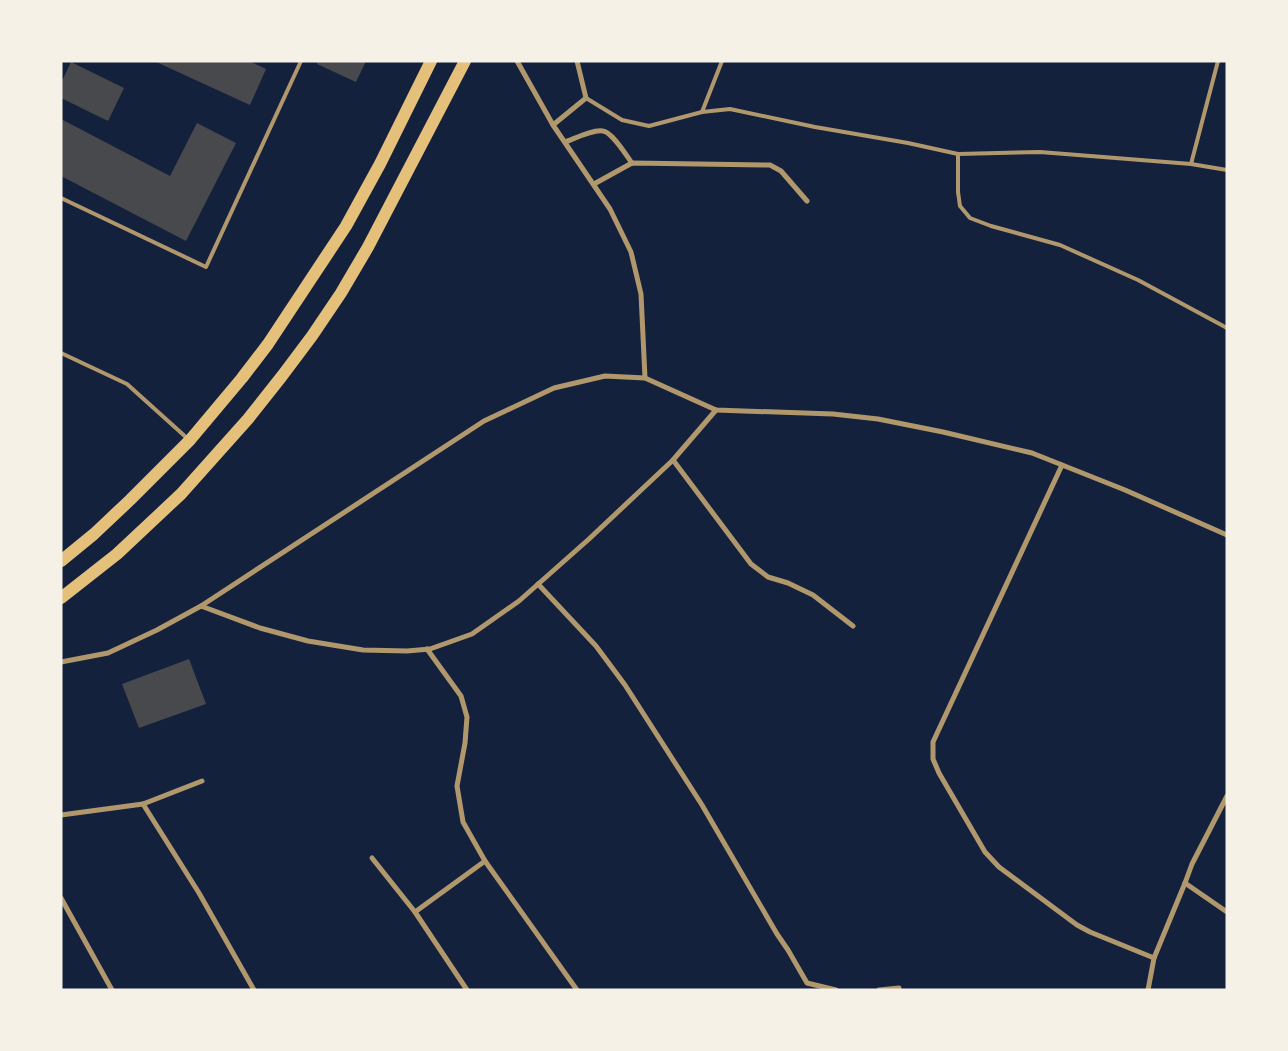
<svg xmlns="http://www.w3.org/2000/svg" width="1288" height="1051" viewBox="0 0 1288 1051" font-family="Raleway,sans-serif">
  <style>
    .building { fill: #48494c }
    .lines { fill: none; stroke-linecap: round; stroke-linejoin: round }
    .service { stroke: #b1986c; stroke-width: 4 }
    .minor { stroke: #b1986c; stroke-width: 5 }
    .primary { stroke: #e5c07b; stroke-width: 12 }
  </style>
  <rect width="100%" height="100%" fill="#14213d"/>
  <g class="building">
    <path d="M154,61H249L266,69L250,105Z"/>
    <path d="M318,61H366L356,82L317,64Z"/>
    <path d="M71,62L124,88L108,121L61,98V83Z"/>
    <path d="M61,119L170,176L197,123L236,143L186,241L61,176Z"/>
    <path d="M189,659L206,704L139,728L122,684Z"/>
  </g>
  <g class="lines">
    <g class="service">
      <path d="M586,98L622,120L649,126L702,112L730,109L815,127L908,143L958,154L1040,152L1191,164L1227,170"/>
      <path d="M702,112L722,61"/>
      <path d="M958,154V192L960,206L970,218L991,226L1060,245L1138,280L1227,328"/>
      <path d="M1191,164L1218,61"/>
      <path d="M61,198L206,267L301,61"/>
      <path d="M61,353L127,384L188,439"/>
    </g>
    <g class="minor">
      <path d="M517,61L553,125L610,209L631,252L641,294L645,378"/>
      <path d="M553,125L586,98L577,61"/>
      <path d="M565,142C574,139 593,129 603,131C612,132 626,155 632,163"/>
      <path d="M594,184L632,163L770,165L781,171L807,201"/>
      <path d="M673,460L751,564L768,577L788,583L813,595L853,626"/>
      <path d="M1062,465L933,742V759L939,773L985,852L999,867L1077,925L1090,932L1154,958"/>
      <path d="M538,584L596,646L625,685L702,805L777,934L788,950L807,983L836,990"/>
      <path d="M201,606L260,628L308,641L363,650L407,651L430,649L472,634L519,601L589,539L673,460L716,410"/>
      <path d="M427,649L461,696L467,717L465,743L457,786L463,822L485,861L577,990"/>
      <path d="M61,662L108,653L157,630L201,606L484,421L554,388L605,376L645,378L716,410L833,414L878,419L943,432L1032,453L1125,490L1227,535"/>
      <path d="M143,804L199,893L254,990"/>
      <path d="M61,815L143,804L202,781"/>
      <path d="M372,858L415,912"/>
      <path d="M1185,883L1227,912"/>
      <path d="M61,898L112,990"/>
      <path d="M467,990L415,912L485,861"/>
      <path d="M879,990L899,988"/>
      <path d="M1148,990L1154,958L1185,883L1192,864L1227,796"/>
    </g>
    <g class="primary">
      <path d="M61,561L94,534L130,500L190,440L242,378L268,344L346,226L380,164L431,61"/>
      <path d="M61,598L117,554L181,494L248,419L282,376L312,336L341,293L368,247L465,61"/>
    </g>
  </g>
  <rect width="1288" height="1051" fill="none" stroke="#f6f1e7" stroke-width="125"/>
</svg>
